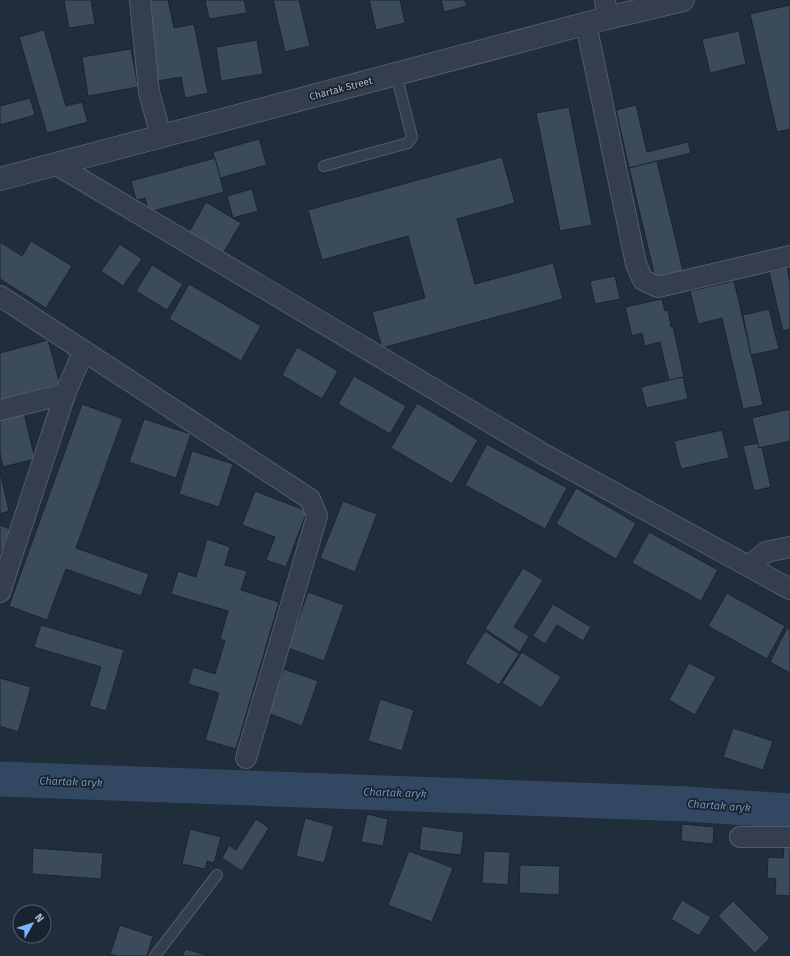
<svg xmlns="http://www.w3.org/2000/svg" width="790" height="956" viewBox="0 0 790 956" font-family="'Fira Sans',sans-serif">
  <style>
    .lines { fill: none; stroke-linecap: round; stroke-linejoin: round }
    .river { stroke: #314762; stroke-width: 35 }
    .building { fill: #3c4b5b; stroke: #1b2532 }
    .service-casing { stroke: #525c69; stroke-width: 12 }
    .minor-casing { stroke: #525c69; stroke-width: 22 }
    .tertiary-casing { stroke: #525c69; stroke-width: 24 }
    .service { stroke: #343e4c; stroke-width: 10 }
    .minor { stroke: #343e4c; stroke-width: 20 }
    .tertiary { stroke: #343e4c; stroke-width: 22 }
    .labels { text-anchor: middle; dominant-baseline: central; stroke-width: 3.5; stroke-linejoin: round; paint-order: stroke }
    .street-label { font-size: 10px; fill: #afb9c8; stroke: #192330 }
    .water-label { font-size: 11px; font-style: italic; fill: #7491b2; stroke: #192330 }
  </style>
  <rect width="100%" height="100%" fill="#202d3b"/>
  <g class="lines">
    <path class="river" d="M0,779L688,804L790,811"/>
  </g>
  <g class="building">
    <path d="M64,0H91L95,24L69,28Z"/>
    <path d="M142,0H168L174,28L194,24L208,93L185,98L181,77L158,81Z"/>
    <path d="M205,0H244L247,13L209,19Z"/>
    <path d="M273,0H299L310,46L285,52Z"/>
    <path d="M369,0H400L405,23L376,30Z"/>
    <path d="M441,0H465L467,6L444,12Z"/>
    <path d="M790,5V129L777,132L750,14Z"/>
    <path d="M44,30L66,106L82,102L88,122L47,133L19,37Z"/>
    <path d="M739,31L746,64L710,73L702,39Z"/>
    <path d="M257,40L263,74L221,81L216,47Z"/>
    <path d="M131,49L138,87L88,96L82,57Z"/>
    <path d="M30,98L35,115L0,125V106Z"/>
    <path d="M636,105L647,152L688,142L691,153L629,168L616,110Z"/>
    <path d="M569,107L592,225L560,231L536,113Z"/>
    <path d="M259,139L267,165L220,178L213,152Z"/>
    <path d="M502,157L515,203L457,219L475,284L553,263L563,299L382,348L372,312L425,298L408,236L322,260L308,210Z"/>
    <path d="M215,158L224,192L149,212L145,198L136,200L131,181Z"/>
    <path d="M657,161L683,271L655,277L629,168Z"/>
    <path d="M252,189L258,211L233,218L227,196Z"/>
    <path d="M206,202L241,223L222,255L188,234Z"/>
    <path d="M31,241L72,266L46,308L0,279V242L22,256Z"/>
    <path d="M120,244L142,259L123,286L101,271Z"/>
    <path d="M152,265L183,284L167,310L136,291Z"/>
    <path d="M787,267L790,282V329L783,331L769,272Z"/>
    <path d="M615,276L620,299L595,304L590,281Z"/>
    <path d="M734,281L763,405L743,409L722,318L698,324L690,291Z"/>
    <path d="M189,284L261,326L241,361L169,319Z"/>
    <path d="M662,299L665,311L668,310L671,327L673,326L684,377L669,381L660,342L645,346L642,333L632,336L625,307Z"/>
    <path d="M769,309L779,349L751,355L743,315Z"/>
    <path d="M48,340L60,384L0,400V353Z"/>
    <path d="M297,347L338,371L322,399L282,375Z"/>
    <path d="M354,376L406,406L390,434L338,404Z"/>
    <path d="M683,377L688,399L646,408L641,387Z"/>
    <path d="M417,403L478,440L452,484L391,448Z"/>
    <path d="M82,404L123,419L76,548L149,574L141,596L66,569L47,620L9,606Z"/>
    <path d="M23,409L35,459L3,467L0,453V415Z"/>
    <path d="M790,409V441L759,448L752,418Z"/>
    <path d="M144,419L191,434L176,478L129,462Z"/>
    <path d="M722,430L729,458L681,469L674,441Z"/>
    <path d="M758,443L759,448L762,447L771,487L754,491L743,446Z"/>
    <path d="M487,444L567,488L545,529L465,485Z"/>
    <path d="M192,451L233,464L219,507L179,494Z"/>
    <path d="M0,472L9,511L0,514Z"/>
    <path d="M576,488L636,523L616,559L556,524Z"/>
    <path d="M255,491L307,511L286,567L266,560L275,537L242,525Z"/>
    <path d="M343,501L377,514L355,572L320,558Z"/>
    <path d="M0,525L10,529L0,557Z"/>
    <path d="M649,532L718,570L701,601L632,563Z"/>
    <path d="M207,539L230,547L225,565L247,571L241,590L279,602L236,749L205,740L219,693L188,684L193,667L215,674L225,641L220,639L228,611L171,594L178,571L196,577Z"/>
    <path d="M523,568L543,580L514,627L529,636L520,652L485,629Z"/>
    <path d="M308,592L344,605L324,661L288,648Z"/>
    <path d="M727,593L785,626L767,659L708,626Z"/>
    <path d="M553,604L591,627L583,641L557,625L545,644L533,636Z"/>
    <path d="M41,625L124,650L106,711L89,706L101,667L34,647Z"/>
    <path d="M787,628L790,630V673L770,662Z"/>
    <path d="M485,631L519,654L499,685L465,663Z"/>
    <path d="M522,652L561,677L541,708L502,683Z"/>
    <path d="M689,663L716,677L695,715L669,700Z"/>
    <path d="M284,669L318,681L302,726L268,713Z"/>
    <path d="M0,678L31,687L18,732L0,726Z"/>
    <path d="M380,699L414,710L402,751L368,741Z"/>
    <path d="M733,728L773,741L763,770L723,757Z"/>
    <path d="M367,814L388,819L383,846L361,842Z"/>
    <path d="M305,818L334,826L324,863L296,856Z"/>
    <path d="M256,819L269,828L242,871L222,858L229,845L236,850Z"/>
    <path d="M682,824L714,827L713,844L681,841Z"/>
    <path d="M422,826L464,832L461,855L419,850Z"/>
    <path d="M190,829L221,837L214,863L207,861L205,869L182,864Z"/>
    <path d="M785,838H790V896L775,895L776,879L767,878L768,857L783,858Z"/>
    <path d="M33,848L103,853L101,879L32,874Z"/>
    <path d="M409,851L453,868L432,922L388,905Z"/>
    <path d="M484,851L510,852L508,885L482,883Z"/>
    <path d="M520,865L560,866L559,895L519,893Z"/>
    <path d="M682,900L711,917L699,936L671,919Z"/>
    <path d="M733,901L770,938L755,953L718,916Z"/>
    <path d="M120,925L153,936L147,956H117L110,954Z"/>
    <path d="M185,949L210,956H183Z"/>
  </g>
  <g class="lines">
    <g class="service-casing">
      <g id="service">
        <path d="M324,166L408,143L412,137L396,74"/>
        <path d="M155,956L217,875"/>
      </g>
    </g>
    <g class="minor-casing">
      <g id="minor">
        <path d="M140,0L149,92L161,136"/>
        <path d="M605,0L607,18"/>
        <path d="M586,24L636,264L643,280L658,287L790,256"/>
        <path d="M55,164L545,455L790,589"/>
        <path d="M0,296L310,499L317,516L246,758"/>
        <path d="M0,410L65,394"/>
        <path d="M749,566L766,552L790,547"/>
        <path d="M0,592L65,394L83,352"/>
        <path d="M740,837H790"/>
      </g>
    </g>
    <g class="tertiary-casing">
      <path id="tertiary" d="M0,179L607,18L683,0"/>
    </g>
    <use href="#service" class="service"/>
    <use href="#minor" class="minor"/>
    <use href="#tertiary" class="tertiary"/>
  </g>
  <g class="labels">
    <g class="street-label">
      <text transform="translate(341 89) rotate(-15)">Chartak Street</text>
    </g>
    <g class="water-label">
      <text transform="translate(71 782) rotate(2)">Chartak aryk</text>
      <text transform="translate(395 793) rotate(2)">Chartak aryk</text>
      <text transform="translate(719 806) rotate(4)">Chartak aryk</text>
    </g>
  </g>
  <g transform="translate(32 924) rotate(51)"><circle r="19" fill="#192330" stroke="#555f6d"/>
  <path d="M0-3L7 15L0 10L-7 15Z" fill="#7cb3ff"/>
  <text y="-6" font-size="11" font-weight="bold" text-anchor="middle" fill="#afb9c8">N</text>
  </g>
</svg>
